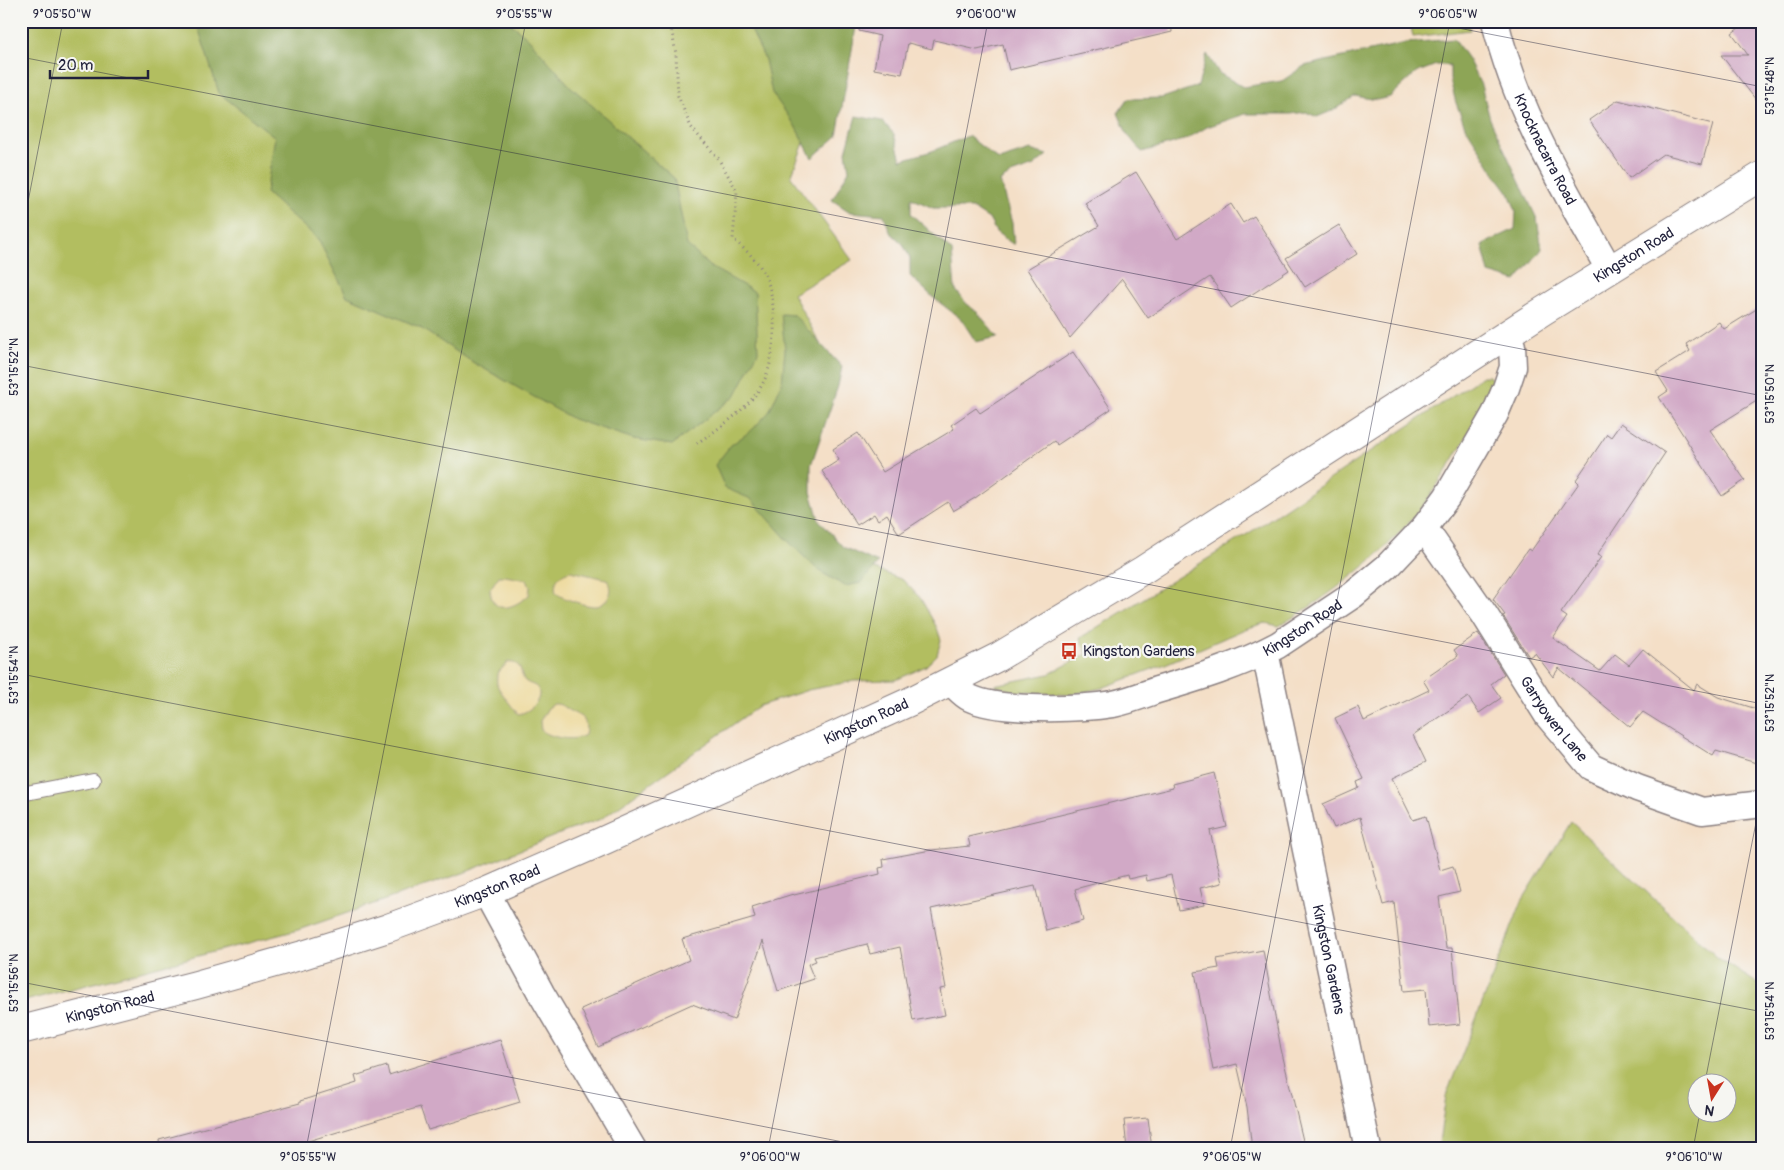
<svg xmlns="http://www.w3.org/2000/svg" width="1784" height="1170" viewBox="0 0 1784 1170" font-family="Pangolin,sans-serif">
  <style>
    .green { fill: #b2be60; stroke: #6a704e; fill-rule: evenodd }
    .forest { fill: #8da556; stroke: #586448 }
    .sand { fill: #eeda9e; stroke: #887e6c }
    .building { fill: #d1a9c6 }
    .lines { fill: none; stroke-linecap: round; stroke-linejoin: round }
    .service-casing { stroke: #8b8081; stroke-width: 16 }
    .minor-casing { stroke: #8b8081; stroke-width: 29 }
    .secondary-casing { stroke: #8b8081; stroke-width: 30 }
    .path { stroke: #8b8081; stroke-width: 3; stroke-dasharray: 1 4; stroke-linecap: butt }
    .service { stroke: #fff; stroke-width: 14 }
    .minor { stroke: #fff; stroke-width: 26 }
    .secondary { stroke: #fff; stroke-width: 28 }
    .ticks { fill: none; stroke: #22223b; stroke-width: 1; stroke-opacity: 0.45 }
    .labels { text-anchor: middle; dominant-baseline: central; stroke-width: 4.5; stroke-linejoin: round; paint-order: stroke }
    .street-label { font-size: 15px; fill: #22223b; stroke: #f6f6f2 }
    .poi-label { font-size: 15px; fill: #22223b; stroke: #f6f6f2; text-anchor: start }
    .neatline { fill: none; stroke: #22223b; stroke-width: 2 }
    .ticks-label { font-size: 12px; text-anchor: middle; fill: #22223b }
  </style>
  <rect width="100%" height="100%" fill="#f6f6f2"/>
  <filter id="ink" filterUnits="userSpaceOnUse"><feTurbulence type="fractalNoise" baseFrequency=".02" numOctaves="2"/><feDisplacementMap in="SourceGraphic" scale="10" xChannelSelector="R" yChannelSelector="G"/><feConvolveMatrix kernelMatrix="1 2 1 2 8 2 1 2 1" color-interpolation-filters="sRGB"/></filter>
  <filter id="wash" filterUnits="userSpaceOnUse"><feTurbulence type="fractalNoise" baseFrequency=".0096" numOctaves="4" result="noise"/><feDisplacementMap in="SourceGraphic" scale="20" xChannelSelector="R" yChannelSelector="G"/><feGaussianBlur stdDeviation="1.12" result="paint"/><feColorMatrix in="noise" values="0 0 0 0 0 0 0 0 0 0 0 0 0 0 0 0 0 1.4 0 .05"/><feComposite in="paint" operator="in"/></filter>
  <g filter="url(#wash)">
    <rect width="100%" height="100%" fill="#f4dfc7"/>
    <g class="green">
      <path d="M21,21H761L810,127L791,177L852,260L793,294L836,373L801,484L825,542L867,566L903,580L921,599L937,628L941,640L937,655L926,666L896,680L854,681L808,690L759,706L601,819L562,833L466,872L298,930L21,1002Z"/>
      <path d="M1410,21H1468L1470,30L1413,37Z"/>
      <path d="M1483,376H1489C1495,383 1494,387 1491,395C1471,429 1452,464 1429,497C1393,549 1333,594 1279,626L1265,623L1245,629L1163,665L1102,688L1069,695L1011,691L994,685L1049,674L1087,654L1080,638L1249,533Z"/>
      <path d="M1571,822L1718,958L1763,987V1149H1438L1446,1096L1522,901ZM1696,1082H1726V1112H1696Z"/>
    </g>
    <g class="forest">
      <path d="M191,21H508L528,38L570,86L674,178L687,245L709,266L755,292L758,352L735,396L672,445L634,439L573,419L474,363L419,327L347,296L318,239L266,193L275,137L219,93L199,30Z"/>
      <path d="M747,21H857L837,136L812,158L794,124L772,93L765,60Z"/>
      <path d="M1454,39L1468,59L1481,85L1490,119L1537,219L1542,249L1516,281L1489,273L1482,245L1515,229L1516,211L1509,193L1495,174L1465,126L1456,103L1450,80V65H1436L1416,73L1390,97L1377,100L1355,96L1334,110L1317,117L1306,112L1291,114H1245L1207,127L1187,139L1142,152L1127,134L1118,113L1128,99L1162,98L1198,86L1207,54L1219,73L1243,87L1282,81L1304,66L1356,54L1406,43Z"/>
      <path d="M856,116L882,121L894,134L901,160L932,151L968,136L999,160L1030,150L1047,155L1034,166L1011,174L1000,181L1012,223L1014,245L996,232L989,219L972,208H933L911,198V214L952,251L955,289L966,303L978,313L998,337L976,342L961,319L935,299L910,276V258L903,244L890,232L884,215L850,212L832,200L849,170L846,152Z"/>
      <path d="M781,314L794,315L842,367L838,386L811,465V492L819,520L843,547L878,563L861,583L845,586L819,571L791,544L751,499L725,488L715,465L731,445L752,430L769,412L782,383L785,350Z"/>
    </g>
    <g class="sand">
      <path d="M571,571L606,579C616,588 609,603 597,606C588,607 563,599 556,593C553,582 559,573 571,571Z"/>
      <path d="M499,576H505L527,580L530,587L529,595C514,608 492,617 490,589Z"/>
      <path d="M508,662C526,664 518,674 525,681C530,685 535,684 538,689C543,701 528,713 518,714C516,712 500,691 498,687C496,683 497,678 497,674Z"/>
      <path d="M554,704C560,704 561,705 565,708C578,717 589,715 585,735C574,742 551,738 541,730L540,721L548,708Z"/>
    </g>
    <g id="blocks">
      <g class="building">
        <path d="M860,21H1171L1172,32L1009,70L1003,44L977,50L934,40L932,49L908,43L902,74L874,69L880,36L859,31Z"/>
        <path d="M1749,21H1763V109L1721,55H1748L1732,33Z"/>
        <path d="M1618,100L1713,124L1702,164L1663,154L1629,178L1589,120Z"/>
        <path d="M1136,172L1177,239L1231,204L1243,223L1254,216L1289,270L1231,308L1210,277L1148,318L1122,279L1070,338L1027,269L1099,226L1085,203Z"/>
        <path d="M1339,225L1357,254L1305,287L1286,258Z"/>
        <path d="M1763,305V397L1710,430L1745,480L1722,496L1659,397L1668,391L1656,372L1690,351L1686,344L1719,322L1724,329Z"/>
        <path d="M1073,352L1111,409L1057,445L1054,441L975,498L953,511L948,502L899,534L887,514L878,520L874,514L857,525L822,471L839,460L833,449L858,433L883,472L954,429L951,425L976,408L980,413Z"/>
        <path d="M1621,423L1665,453L1597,555L1601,557L1561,613L1567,617L1553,638L1600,671L1615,654L1629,665L1643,649L1694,690L1697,684L1718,697L1763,711V765L1716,751L1713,756L1643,712L1630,727L1559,668L1553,677L1535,653L1529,657L1503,616L1505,615L1493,599L1528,549L1531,551L1579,483L1576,480L1607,434L1611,437Z"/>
        <path d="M1478,633L1504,674L1491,684L1501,698L1479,713L1468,697L1413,735L1426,762L1392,778L1413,820L1426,816L1440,870L1453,866L1460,892L1439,897L1446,948H1452L1460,1024L1429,1027L1426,989L1404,991L1394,902L1383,905L1360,817L1334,828L1323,804L1359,788L1357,782L1364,779L1335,718L1358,707L1364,721L1429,690L1423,680L1458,656L1454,650Z"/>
        <path d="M1214,773L1227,827L1210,831L1222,883L1200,888L1204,905L1179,910L1171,875L1147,881L1146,875L1128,879L1127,875L1075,889L1083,921L1046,931L1035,886L931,909L946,988L940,989L945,1015L913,1021L900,947L870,954L867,944L814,957L816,961L808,964L814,979L778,991L763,941L734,1020L692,1004L598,1047L581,1009L689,960L682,939L755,918L752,907L793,894L794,895L880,874L879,868L884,867L883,859L931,850L970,846L968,837L1173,788L1172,784Z"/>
        <path d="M1263,950L1281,1049L1305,1149H1252L1247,1107L1237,1064L1213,1070L1195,972L1219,968L1217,959Z"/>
        <path d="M500,1040L520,1102L428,1130L420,1107L308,1141L311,1149H160L159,1140L300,1103V1101L357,1083L355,1076L387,1066L389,1075Z"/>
        <path d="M1148,1118L1152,1149H1127L1124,1120Z"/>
      </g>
    </g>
  </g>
  <g filter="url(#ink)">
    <use href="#blocks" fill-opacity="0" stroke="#8b8081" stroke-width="1"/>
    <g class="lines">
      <g class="service-casing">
        <path id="service" d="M21,794L93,780"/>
      </g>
      <g class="minor-casing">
        <g id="minor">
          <path id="s1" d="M1495,21C1516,111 1565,190 1609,269"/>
          <path id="s2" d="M1424,528L1484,614L1548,716L1591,767L1637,788L1702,811L1754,805"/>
          <path id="s3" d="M1265,652L1368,1149"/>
          <path id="s4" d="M950,681C956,686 963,695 970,698C999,712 1081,709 1113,704C1128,701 1143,695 1157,690C1198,678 1241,665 1278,645L1353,595L1387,567L1424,528L1447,497L1495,414L1506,388L1513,367L1512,346L1506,336"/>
          <path d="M486,892L541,993L633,1149"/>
        </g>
      </g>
      <g class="secondary-casing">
        <g id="secondary">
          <path id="s5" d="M21,1030L196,985L303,955L388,928L486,892L596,844L909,702L998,657L1143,570L1543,311L1763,175"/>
        </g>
      </g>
      <path class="path" d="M670,21L676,54L678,96L691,127L718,158L737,191L733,239C744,249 757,259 764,273C778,300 777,354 764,381C752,407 717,430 694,445"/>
      <use href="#service" class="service"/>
      <use href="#minor" class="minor"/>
      <use href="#secondary" class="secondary"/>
    </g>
  </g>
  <path class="ticks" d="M1422,21L1763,87M21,57L1763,396M21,238L63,21M21,365L1763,704M21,674L1763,1012M21,982L879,1149M1705,1082L1763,787M306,1149L526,21M768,1149L988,21M1230,1149L1450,21M1693,1149L1700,1112"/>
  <defs>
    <g id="bus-bare" transform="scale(1.35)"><path d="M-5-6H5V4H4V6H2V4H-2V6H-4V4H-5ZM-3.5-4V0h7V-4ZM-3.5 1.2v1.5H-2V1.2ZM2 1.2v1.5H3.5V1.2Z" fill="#c8321e" stroke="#f6f6f2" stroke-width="2.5" paint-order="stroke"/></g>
  </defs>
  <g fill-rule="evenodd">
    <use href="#bus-bare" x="1069" y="651"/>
  </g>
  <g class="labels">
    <g class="street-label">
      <text stroke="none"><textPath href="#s1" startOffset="138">Knocknacarra Road</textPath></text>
      <text stroke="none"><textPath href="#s5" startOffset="1801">Kingston Road</textPath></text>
      <text stroke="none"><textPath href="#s4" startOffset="376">Kingston Road</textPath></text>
      <text stroke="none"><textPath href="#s2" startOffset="231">Garryowen Lane</textPath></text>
      <text stroke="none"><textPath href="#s5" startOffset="902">Kingston Road</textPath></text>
      <text stroke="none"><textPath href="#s5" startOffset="498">Kingston Road</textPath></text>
      <text stroke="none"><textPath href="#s3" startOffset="314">Kingston Gardens</textPath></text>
      <text stroke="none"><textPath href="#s5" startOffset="92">Kingston Road</textPath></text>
    </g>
    <g class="poi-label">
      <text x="1083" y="651">Kingston Gardens</text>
    </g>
  </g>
  <rect width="1784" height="1170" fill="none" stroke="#f6f6f2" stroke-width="55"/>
  <g transform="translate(1712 1098) rotate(191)"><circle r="24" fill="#f6f6f2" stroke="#a1a1a9"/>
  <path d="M0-4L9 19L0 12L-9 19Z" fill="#c8321e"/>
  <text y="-8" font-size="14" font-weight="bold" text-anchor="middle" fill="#22223b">N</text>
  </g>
  <path d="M50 70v8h98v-8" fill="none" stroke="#22223b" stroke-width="2.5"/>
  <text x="58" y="70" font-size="15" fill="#22223b" stroke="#f6f6f2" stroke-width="4" paint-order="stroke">20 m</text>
  <rect x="28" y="28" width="1728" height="1114" class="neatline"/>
  <g class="ticks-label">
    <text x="62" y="18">9°05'50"W</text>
    <text x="524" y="18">9°05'55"W</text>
    <text x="986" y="18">9°06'00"W</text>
    <text x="1448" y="18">9°06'05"W</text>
    <text transform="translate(1770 86) rotate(-90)" y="4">53°15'48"N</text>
    <text transform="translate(14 367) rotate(-90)" y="4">53°15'52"N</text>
    <text transform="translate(1770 394) rotate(-90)" y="4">53°15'50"N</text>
    <text transform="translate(14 675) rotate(-90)" y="4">53°15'54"N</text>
    <text transform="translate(1770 703) rotate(-90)" y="4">53°15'52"N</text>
    <text transform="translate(14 983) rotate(-90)" y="4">53°15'56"N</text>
    <text transform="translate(1770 1011) rotate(-90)" y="4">53°15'54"N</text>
    <text x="308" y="1161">9°05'55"W</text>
    <text x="770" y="1161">9°06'00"W</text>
    <text x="1232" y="1161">9°06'05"W</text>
    <text x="1694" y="1161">9°06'10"W</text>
  </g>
</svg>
